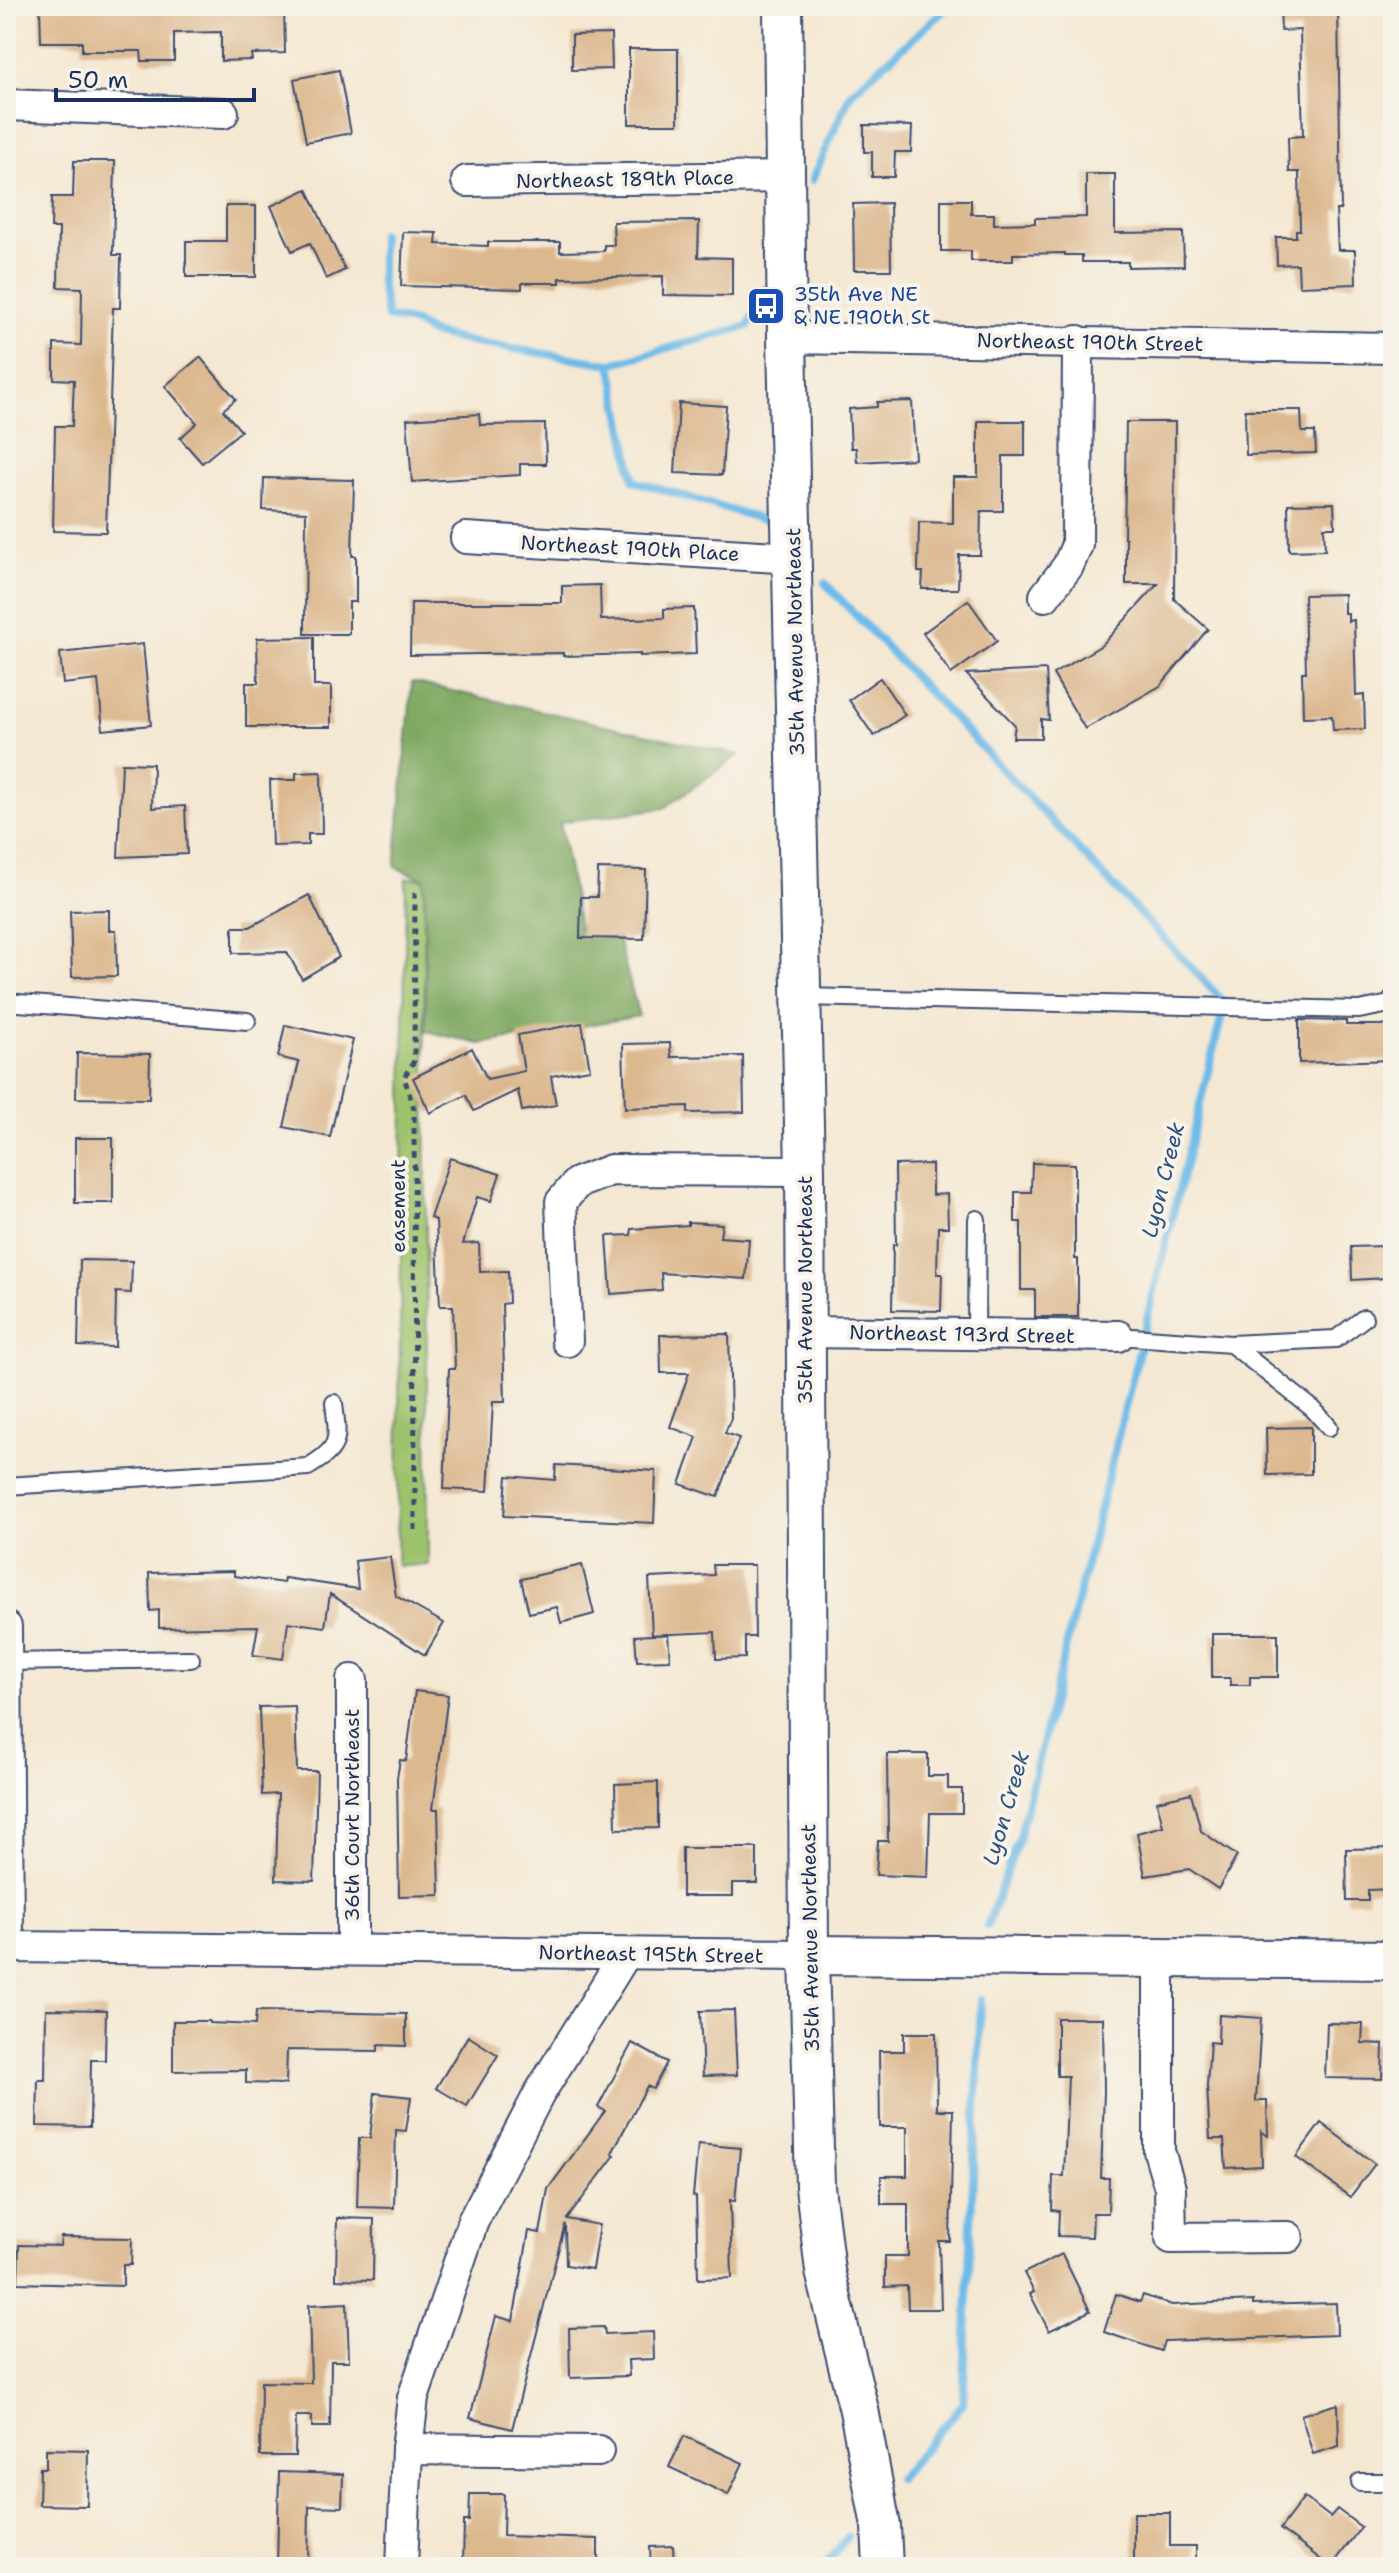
<svg xmlns="http://www.w3.org/2000/svg" width="1399" height="2573" viewBox="0 0 1399 2573" font-family="'Shantell Sans',sans-serif">
  <style>
    .green { fill: #9dc26c; stroke: #5c7865; stroke-width: 2 }
    .forest { fill: #7ea860; stroke: #4c6c5f; stroke-width: 2 }
    .lines { fill: none; stroke-linecap: round; stroke-linejoin: round }
    .stream { stroke: #6ebbe8; stroke-width: 8 }
    .building { fill: #dcb88f }
    .service-casing { stroke: #3c4b70; stroke-width: 20 }
    .minor-casing { stroke: #3c4b70; stroke-width: 34 }
    .tertiary-casing { stroke: #3c4b70; stroke-width: 42 }
    .path { stroke: #3c4b70; stroke-width: 5; stroke-dasharray: 6 6; stroke-linecap: butt }
    .service { stroke: #fff; stroke-width: 16 }
    .minor { stroke: #fff; stroke-width: 30 }
    .tertiary { stroke: #fff; stroke-width: 38 }
    .labels { text-anchor: middle; dominant-baseline: central; stroke-width: 8; stroke-linejoin: round; paint-order: stroke }
    .street-label { font-size: 20px; fill: #1b2f5e; stroke: #f7f3e8 }
    .transit-label { font-size: 20px; fill: #164399; stroke: #f7f3e8; text-anchor: start }
    .water-label { font-size: 22px; font-style: italic; fill: #305280; stroke: #f7f3e8 }
  </style>
  <rect width="100%" height="100%" fill="#f7f3e8"/>
  <filter id="ink" filterUnits="userSpaceOnUse"><feTurbulence type="fractalNoise" baseFrequency=".0125" numOctaves="2"/><feDisplacementMap in="SourceGraphic" scale="16" xChannelSelector="R" yChannelSelector="G"/><feConvolveMatrix kernelMatrix="1 2 1 2 8 2 1 2 1" color-interpolation-filters="sRGB"/></filter>
  <filter id="wash" filterUnits="userSpaceOnUse"><feTurbulence type="fractalNoise" baseFrequency=".006" numOctaves="4" result="noise"/><feDisplacementMap in="SourceGraphic" scale="32" xChannelSelector="R" yChannelSelector="G"/><feGaussianBlur stdDeviation="1.8" result="paint"/><feColorMatrix in="noise" values="0 0 0 0 0 0 0 0 0 0 0 0 0 0 0 0 0 1.4 0 .05"/><feComposite in="paint" operator="in"/></filter>
  <g filter="url(#wash)">
    <rect width="100%" height="100%" fill="#f4e8d3"/>
    <path class="green" d="M406,878L424,879L428,1565L397,1566Z"/>
    <path class="forest" d="M412,682L739,755L664,808L560,822L581,938L618,939L639,1016L480,1044L426,1031L424,879L395,867Z"/>
    <g class="lines">
      <g class="stream">
        <path d="M812,180L851,93L949,6"/>
        <path d="M381,234V283L387,317L415,323L431,333L475,343L611,364"/>
        <path d="M764,289L748,326L611,364L634,481L767,521"/>
        <path d="M825,583L1225,1003L1018,1841L987,1926"/>
        <path d="M898,2479L963,2404L981,1999"/>
        <path d="M822,2567L848,2537"/>
      </g>
    </g>
    <g id="blocks">
      <g class="building">
        <path d="M40,6H284L285,53L251,54L252,60L221,61V32L174,33V61H142L141,51H82V42H41Z"/>
        <path d="M1280,6H1338L1341,210H1336L1338,250H1355L1356,284L1299,286L1298,264L1277,265L1276,237H1296V230H1300L1299,172H1289L1288,137L1303,136L1300,30L1281,31Z"/>
        <path d="M611,34L612,69L572,70V35Z"/>
        <rect x="629" y="49" width="49" height="75"/>
        <path d="M339,70L351,133L306,142L294,79Z"/>
        <path d="M864,125L912,126L911,152H895L894,177H872V152H864Z"/>
        <path d="M74,161H115L113,255H121L120,308H113L106,532L53,531L55,426H72L74,380L54,379V344L81,345L82,288L58,287L59,228H51L52,197H73Z"/>
        <path d="M1086,174H1115V233L1183,232L1184,266L1128,267V262H1082V255H1065V253L1013,254V261H971V251H941V200H971V214H994V224L1035,223V218L1086,217Z"/>
        <path d="M307,189L345,270L326,279L310,243L292,251L271,206Z"/>
        <path d="M890,203L891,270H854L853,204Z"/>
        <path d="M226,206H256V277H186V241H226Z"/>
        <path d="M699,221L698,257L732,258V296L663,295V276L560,278V283H522V289L401,286L403,232L437,233L436,244L488,246V242H560V252L604,251V245H614L613,222Z"/>
        <path d="M200,357L236,399L223,410L241,431L202,463L180,438L197,423L165,386Z"/>
        <path d="M912,401L915,459L857,462L856,448H851L849,409L877,407V402Z"/>
        <path d="M679,403L726,406L722,475L675,473Z"/>
        <path d="M1245,410H1301L1302,432H1315L1316,453L1246,455Z"/>
        <path d="M479,414L480,425L545,424L546,464H520V475L412,482L407,419Z"/>
        <path d="M978,421H1025V456H1003V511H981L980,555H959L958,589H922L923,572H918L919,522L953,523V477H978Z"/>
        <path d="M1126,422H1175L1174,599L1208,629L1160,686L1085,729L1053,674L1102,645L1158,584H1126V538H1124Z"/>
        <path d="M264,478L354,480L352,556H356V602H349V634H305L306,512L263,510Z"/>
        <path d="M1334,503L1335,527H1324L1325,550L1289,551L1288,504Z"/>
        <path d="M600,585L601,620L664,618V609L694,608L696,654L640,656V654L563,656V653L410,655L411,603H562V586Z"/>
        <path d="M1344,594V613H1348V621L1354,620L1356,696L1364,695L1365,729L1333,730L1332,716L1303,717L1302,672H1306L1304,595Z"/>
        <path d="M968,600L997,641L951,674L923,633Z"/>
        <path d="M314,637V686H331V727H246V683H258L257,638Z"/>
        <path d="M143,644L151,725L103,730L98,680L63,684L60,653Z"/>
        <path d="M1046,670L1049,720L1041,719V738H1013L1015,725L966,674Z"/>
        <path d="M880,678L905,715L874,736L849,700Z"/>
        <path d="M122,763L153,764L152,808L185,806L187,854L118,857Z"/>
        <path d="M321,772L322,834H308V845L272,846L270,780H296V773Z"/>
        <path d="M598,869L646,870L644,939L580,938L581,897H597Z"/>
        <path d="M309,895L339,957L302,979L287,952L233,953V927H250Z"/>
        <path d="M109,910V930H116L117,976L72,977L70,911Z"/>
        <path d="M1299,1020L1346,1021V1025H1393V1060L1299,1063Z"/>
        <path d="M582,1023L590,1069L551,1076L556,1105L522,1111L518,1090L474,1111L466,1095L430,1113L413,1078L472,1048L487,1079L524,1071L518,1035Z"/>
        <path d="M285,1025L353,1040L330,1137L284,1127L299,1062L278,1057Z"/>
        <path d="M670,1043L671,1057L743,1056L744,1112L688,1113V1106L625,1108L623,1044Z"/>
        <path d="M77,1053L150,1054L149,1099L76,1098Z"/>
        <rect x="75" y="1138" width="38" height="65"/>
        <path d="M450,1158L500,1174L491,1201L477,1197L463,1244L479,1243L480,1272L508,1271L509,1303L502,1304L505,1402H493L488,1491L444,1489L449,1369H455L453,1306H440L436,1220L430,1218Z"/>
        <path d="M1032,1163L1075,1164V1259H1078V1317H1035V1290H1021V1222H1015V1192H1031Z"/>
        <path d="M932,1164V1195L947,1194L948,1227H938L937,1274H942L941,1311L892,1310L893,1245H896L895,1165Z"/>
        <path d="M688,1222L722,1224L720,1237L749,1239L746,1279L661,1273L662,1290L611,1294L607,1236L631,1235L632,1229L688,1225Z"/>
        <path d="M1385,1246L1386,1278L1352,1280L1351,1247Z"/>
        <path d="M80,1260L132,1261L131,1293L116,1292L115,1347L78,1346Z"/>
        <path d="M729,1334L731,1418L725,1433L739,1438L718,1497L680,1484L697,1437L670,1427L689,1373H661L660,1335Z"/>
        <path d="M1311,1427V1474L1267,1475L1266,1428Z"/>
        <path d="M556,1465L656,1471L654,1523L504,1516L507,1476L555,1480Z"/>
        <path d="M390,1557L396,1596L444,1623L425,1655L330,1594L325,1627L288,1622L283,1659L253,1655L258,1626L159,1628V1610L150,1611L149,1573L234,1571V1576L283,1583L284,1578L358,1589L355,1561Z"/>
        <path d="M582,1565L594,1614L561,1623L557,1607L529,1613L521,1579Z"/>
        <path d="M713,1565H754L755,1637H745V1658L716,1659L715,1632L652,1635L649,1578L714,1575Z"/>
        <path d="M668,1634L670,1660L637,1661L635,1636Z"/>
        <path d="M1212,1634H1278V1677H1250V1685H1230V1678H1212Z"/>
        <path d="M415,1691L448,1695L433,1809H438L440,1895L399,1896L397,1778L400,1760L406,1761Z"/>
        <path d="M295,1706L297,1771H317L314,1881L276,1880L278,1794L262,1795L259,1707Z"/>
        <path d="M887,1754H928V1776H948V1789H962V1813H930L928,1877L876,1875L878,1841H888Z"/>
        <path d="M658,1782V1828L616,1829L615,1784Z"/>
        <path d="M1191,1793L1201,1831L1237,1856L1218,1889L1189,1869L1145,1876L1137,1833L1163,1826L1157,1801Z"/>
        <path d="M682,1848H757V1883H733V1896H682Z"/>
        <path d="M1393,1848V1889L1368,1890V1901H1347L1346,1849Z"/>
        <path d="M46,2009L106,2010L105,2060H91L90,2127L37,2126L38,2080H45Z"/>
        <path d="M734,2010L737,2075L703,2076L700,2011Z"/>
        <path d="M256,2011L406,2014V2046L378,2045V2051L287,2050L286,2084L246,2083V2070L173,2071V2021H209V2023L255,2025Z"/>
        <path d="M1219,2015L1261,2018L1256,2101H1267L1268,2136L1261,2131L1262,2166L1226,2168L1224,2139H1210L1207,2086L1210,2042L1218,2043Z"/>
        <path d="M1057,2018H1103L1104,2091L1101,2178H1109L1108,2213H1093L1092,2237L1058,2236L1059,2211L1052,2210L1053,2176H1064L1068,2076H1057Z"/>
        <path d="M1327,2023L1363,2024L1362,2043L1383,2044L1382,2079L1325,2078Z"/>
        <path d="M904,2033H936L937,2110H953L950,2241H939L941,2309H908L907,2286L885,2287V2256H908V2204H881V2176H907V2127H880L879,2051H904Z"/>
        <path d="M468,2036L498,2055L467,2106L436,2088Z"/>
        <path d="M632,2043L667,2062L653,2089L647,2086L612,2153L615,2155L567,2219L599,2225L592,2269L566,2265L565,2224L512,2429L470,2418L496,2316L513,2321L529,2231L540,2233L548,2189L605,2111L598,2107Z"/>
        <path d="M375,2093L411,2097L406,2131L396,2130L394,2208L357,2207L359,2138H370Z"/>
        <path d="M1321,2123L1375,2164L1350,2197L1296,2157Z"/>
        <path d="M698,2144L740,2148L735,2201L730,2200L732,2278L698,2279L696,2197L693,2196Z"/>
        <path d="M337,2218L374,2219L373,2280L336,2279Z"/>
        <path d="M61,2237L132,2238L131,2265H123V2286L18,2283L19,2245L60,2246Z"/>
        <path d="M1062,2254L1090,2311L1049,2331L1030,2294L1034,2292L1024,2273Z"/>
        <path d="M1116,2294L1140,2302L1143,2295L1172,2305L1253,2301V2305L1336,2303L1337,2335L1164,2341L1161,2351L1104,2332Z"/>
        <path d="M347,2303L349,2361H331L330,2427H312V2416H296L295,2456H260L261,2382L311,2383L309,2305Z"/>
        <path d="M604,2327L605,2334L653,2332L654,2359L628,2360L629,2376L570,2378L569,2328Z"/>
        <path d="M1338,2404L1339,2446L1313,2454L1301,2415Z"/>
        <path d="M684,2436L743,2463L728,2495L669,2467Z"/>
        <path d="M46,2449L88,2450L87,2506L39,2505L40,2468H46Z"/>
        <path d="M279,2472L343,2474L342,2507L309,2506L308,2567H277Z"/>
        <path d="M470,2494H504L503,2536L598,2539V2567L463,2566L464,2521H469Z"/>
        <path d="M1304,2497L1330,2517L1337,2509L1361,2527L1331,2567L1280,2529Z"/>
        <path d="M1134,2513H1170V2546H1196V2567H1153V2562H1134Z"/>
        <path d="M673,2546L674,2567H651L650,2547Z"/>
      </g>
    </g>
  </g>
  <g filter="url(#ink)">
    <use href="#blocks" fill-opacity="0" stroke="#3c4b70" stroke-width="2"/>
    <g class="lines">
      <g class="service-casing">
        <g id="service">
          <path d="M802,997L1359,1010L1390,1004L1393,998"/>
          <path d="M6,1002L247,1021"/>
          <path d="M976,1334L977,1219"/>
          <path d="M1118,1336L1231,1344L1336,1339L1364,1318"/>
          <path d="M1231,1344L1313,1409L1329,1427"/>
          <path d="M6,1486L308,1467C342,1447 338,1439 334,1403"/>
          <path d="M7,1662L191,1659"/>
          <path d="M1360,2482H1393"/>
        </g>
      </g>
      <g class="minor-casing">
        <g id="minor">
          <path d="M6,105L223,113"/>
          <path d="M467,181L784,177"/>
          <path d="M787,338L1393,348"/>
          <path d="M466,538L793,558"/>
          <path d="M1045,596L1068,566L1077,545L1078,341"/>
          <path d="M805,1332L1118,1336"/>
          <path d="M567,1341L561,1202L577,1183L611,1170L805,1171"/>
          <path d="M6,1627L8,1947"/>
          <path d="M352,1680V1950"/>
          <path d="M6,1947L809,1955"/>
          <path d="M1159,1958V2151L1170,2188L1171,2238L1288,2237"/>
          <path d="M407,2449L598,2451"/>
          <path d="M402,2567L407,2449L413,2398L473,2221L539,2094L625,1955"/>
        </g>
      </g>
      <g class="tertiary-casing">
        <g id="tertiary">
          <path d="M783,6L787,338L805,1171L809,1955L815,2187L825,2271L859,2410L881,2526L883,2567"/>
          <path d="M809,1955L1393,1960"/>
        </g>
      </g>
      <path class="path" d="M415,1530L414,1109L404,1077L414,1061L415,887"/>
      <use href="#service" class="service"/>
      <use href="#minor" class="minor"/>
      <use href="#tertiary" class="tertiary"/>
    </g>
  </g>
  <defs>
    <g id="bus-square" transform="scale(2)"><rect x="-9" y="-9" width="18" height="18" rx="4" fill="#1a4fb4" stroke="#f7f3e8"/><path d="M-5-6H5V4H4V6H2V4H-2V6H-4V4H-5ZM-3.5-4V0h7V-4ZM-3.5 1.2v1.5H-2V1.2ZM2 1.2v1.5H3.5V1.2Z" fill="#fff"/></g>
  </defs>
  <g fill-rule="evenodd">
    <use href="#bus-square" x="766" y="306"/>
  </g>
  <g class="labels">
    <g class="street-label">
      <text transform="translate(625 179) rotate(-1)">Northeast 189th Place</text>
      <text transform="translate(1090 342) rotate(1)">Northeast 190th Street</text>
      <text transform="translate(630 548) rotate(3)">Northeast 190th Place</text>
      <text transform="translate(795 642) rotate(-91)">35th Avenue Northeast</text>
      <text transform="translate(398 1206) rotate(-90)">easement</text>
      <text transform="translate(805 1290) rotate(-90)">35th Avenue Northeast</text>
      <text transform="translate(962 1334) rotate(1)">Northeast 193rd Street</text>
      <text transform="translate(352 1815) rotate(-90)">36th Court Northeast</text>
      <text transform="translate(810 1938) rotate(-91)">35th Avenue Northeast</text>
      <text transform="translate(651 1954) rotate(1)">Northeast 195th Street</text>
    </g>
    <g class="transit-label">
      <text x="794" y="294">35th Ave NE<tspan x="794" dy="23">&amp; NE 190th St</tspan></text>
    </g>
    <g class="water-label">
      <text transform="translate(1163 1180) rotate(-76)">Lyon Creek</text>
      <text transform="translate(1006 1808) rotate(-74)">Lyon Creek</text>
    </g>
  </g>
  <rect width="1399" height="2573" fill="none" stroke="#f7f3e8" stroke-width="32"/>
  <path d="M56 88v12h198v-12" fill="none" stroke="#1b2f5e" stroke-width="4"/>
  <text x="68" y="88" font-size="24" fill="#1b2f5e" stroke="#f7f3e8" stroke-width="6" paint-order="stroke">50 m</text>
</svg>
